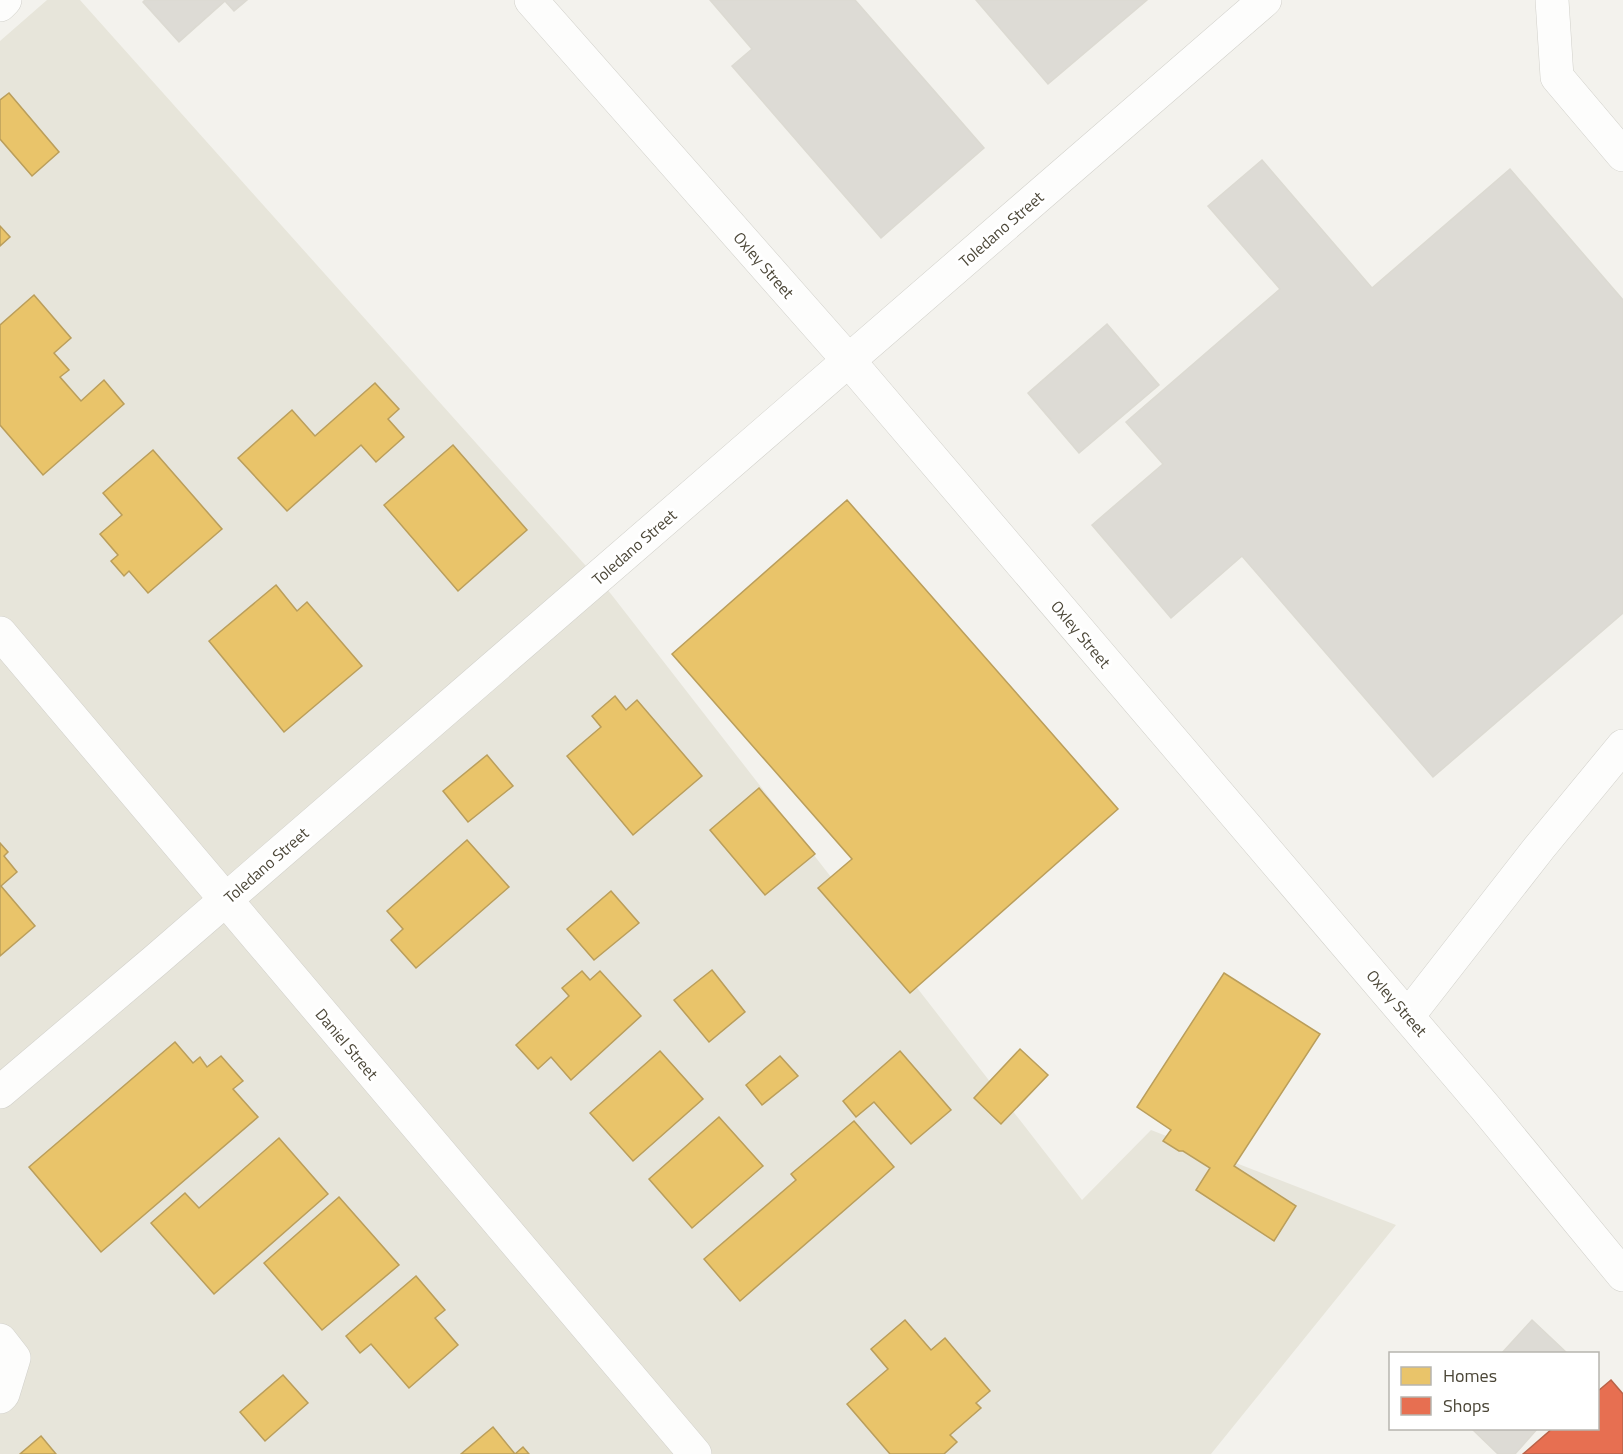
<svg xmlns="http://www.w3.org/2000/svg" width="1623" height="1454" viewBox="0 0 1623 1454" font-family="'Titillium Web',sans-serif">
  <style>
    .residential { fill: #e7e5da }
    .homes { fill: #e9c46a; stroke: #ba9e5b; stroke-width: 1.5 }
    .shops { fill: #e76f51; stroke: #b86349; stroke-width: 1.5 }
    .building { fill: #dddbd5; stroke: #dcdad2; stroke-width: 1.5 }
    .lines { fill: none; stroke-linecap: round; stroke-linejoin: round }
    .minor-casing { stroke: #d1d0ca; stroke-width: 34 }
    .minor { stroke: #fdfdfc; stroke-width: 33 }
    .labels { text-anchor: middle; dominant-baseline: central; stroke-width: 6; stroke-linejoin: round; paint-order: stroke }
    .street-label { font-size: 16px; fill: #4b4637; stroke: #fff }
  </style>
  <rect width="100%" height="100%" fill="#f3f2ed"/>
  <path class="residential" d="M47,0H80L611,594L1082,1200L1151,1130L1396,1225L1211,1454H0V41Z"/>
  <g class="homes">
    <path d="M9,93L59,152L32,176L0,139V100Z"/>
    <path d="M0,226L10,237L0,246Z"/>
    <path d="M34,295L71,338L54,353L69,370L60,377L81,401L104,380L124,404L43,475L0,425V325Z"/>
    <path d="M375,383L399,409L388,419L404,437L376,462L361,445L287,511L238,458L292,410L315,436Z"/>
    <path d="M453,445L527,530L458,591L384,505Z"/>
    <path d="M153,450L222,529L148,593L129,571L124,576L111,561L118,555L100,534L122,515L103,493Z"/>
    <path d="M847,500L1118,809L910,993L818,888L852,859L672,654Z"/>
    <path d="M276,585L297,611L307,602L362,666L284,732L209,641Z"/>
    <path d="M615,696L626,710L637,700L702,776L633,835L567,756L601,727L592,716Z"/>
    <path d="M487,755L513,786L468,822L443,791Z"/>
    <path d="M759,788L815,854L765,895L710,830Z"/>
    <path d="M467,840L509,887L416,968L391,940L403,929L387,911Z"/>
    <path d="M0,843L8,852L4,856L17,872L1,886L35,926L0,956Z"/>
    <path d="M611,891L639,923L594,960L567,929Z"/>
    <path d="M712,970L745,1012L709,1042L674,1000Z"/>
    <path d="M582,971L590,980L600,971L641,1016L571,1080L551,1057L538,1069L516,1045L569,996L562,988Z"/>
    <path d="M1224,973L1320,1034L1234,1166L1296,1206L1274,1241L1196,1190L1210,1168L1183,1151H1179L1163,1141L1171,1130L1137,1107Z"/>
    <path d="M175,1042L193,1063L200,1057L207,1067L221,1056L243,1081L233,1089L258,1117L101,1252L29,1167Z"/>
    <path d="M1020,1049L1048,1075L1001,1124L974,1098Z"/>
    <path d="M660,1051L703,1099L633,1161L590,1113Z"/>
    <path d="M900,1051L951,1110L911,1144L874,1102L856,1117L843,1101Z"/>
    <path d="M780,1056L798,1076L762,1105L746,1085Z"/>
    <path d="M719,1117L763,1166L692,1228L649,1179Z"/>
    <path d="M854,1121L894,1167L740,1301L704,1259L796,1180L791,1174Z"/>
    <path d="M279,1138L328,1194L214,1294L151,1223L185,1193L199,1208Z"/>
    <path d="M339,1197L399,1265L322,1330L264,1263Z"/>
    <path d="M416,1276L445,1310L435,1318L458,1345L409,1388L371,1344L360,1353L346,1336Z"/>
    <path d="M905,1320L931,1350L945,1338L990,1391L976,1403L981,1408L950,1435L957,1442L944,1454H890L847,1404L888,1369L871,1349Z"/>
    <path d="M283,1375L308,1403L265,1441L240,1412Z"/>
    <path d="M493,1427L515,1454L523,1447L529,1454H461Z"/>
    <path d="M41,1436L56,1454H20Z"/>
  </g>
  <path class="shops" d="M1611,1380L1623,1394V1454H1523L1553,1428H1598V1391Z"/>
  <g class="building">
    <path d="M145,0H247L234,11L225,1L179,42L143,2Z"/>
    <path d="M710,0H855L984,148L881,238L732,66L752,49Z"/>
    <path d="M976,0H1147L1048,84Z"/>
    <path d="M1262,160L1372,288L1510,169L1623,300V613L1433,777L1242,556L1171,618L1092,525L1163,464L1126,422L1280,289L1208,206Z"/>
    <path d="M1107,324L1159,385L1079,453L1028,393Z"/>
    <path d="M1532,1320L1568,1354H1501Z"/>
    <path d="M1471,1428H1538L1515,1454H1498Z"/>
  </g>
  <g class="lines">
    <g class="minor-casing">
      <g id="minor">
        <path d="M531,0L849,361L1484,1106L1623,1275"/>
        <path d="M1552,0L1557,77L1623,155"/>
        <path d="M0,5L5,0"/>
        <path d="M0,633L695,1454"/>
        <path d="M1408,1016L1539,848L1623,746"/>
        <path d="M0,1092L156,960L1265,0"/>
        <path d="M0,1340L14,1358L3,1394L0,1397"/>
      </g>
    </g>
    <use href="#minor" class="minor"/>
  </g>
  <g class="labels">
    <g class="street-label">
      <text transform="translate(1001 229) rotate(-41)">Toledano Street</text>
      <text transform="translate(764 265) rotate(49)">Oxley Street</text>
      <text transform="translate(634 547) rotate(-41)">Toledano Street</text>
      <text transform="translate(1081 634) rotate(50)">Oxley Street</text>
      <text transform="translate(266 865) rotate(-41)">Toledano Street</text>
      <text transform="translate(1397 1003) rotate(49)">Oxley Street</text>
      <text transform="translate(347 1044) rotate(50)">Daniel Street</text>
    </g>
  </g>
  <rect x="1389" y="1352" width="210" height="78" fill="#ffffff" stroke="#b7b5af" stroke-width="1.5"/>
  <rect x="1401" y="1367" width="30" height="18" fill="#e9c46a" stroke="#b7b5af" stroke-width="1.5"/>
  <text x="1443" y="1382" font-size="18" fill="#4b4637">Homes</text>
  <rect x="1401" y="1397" width="30" height="18" fill="#e76f51" stroke="#b7b5af" stroke-width="1.5"/>
  <text x="1443" y="1412" font-size="18" fill="#4b4637">Shops</text>
</svg>
